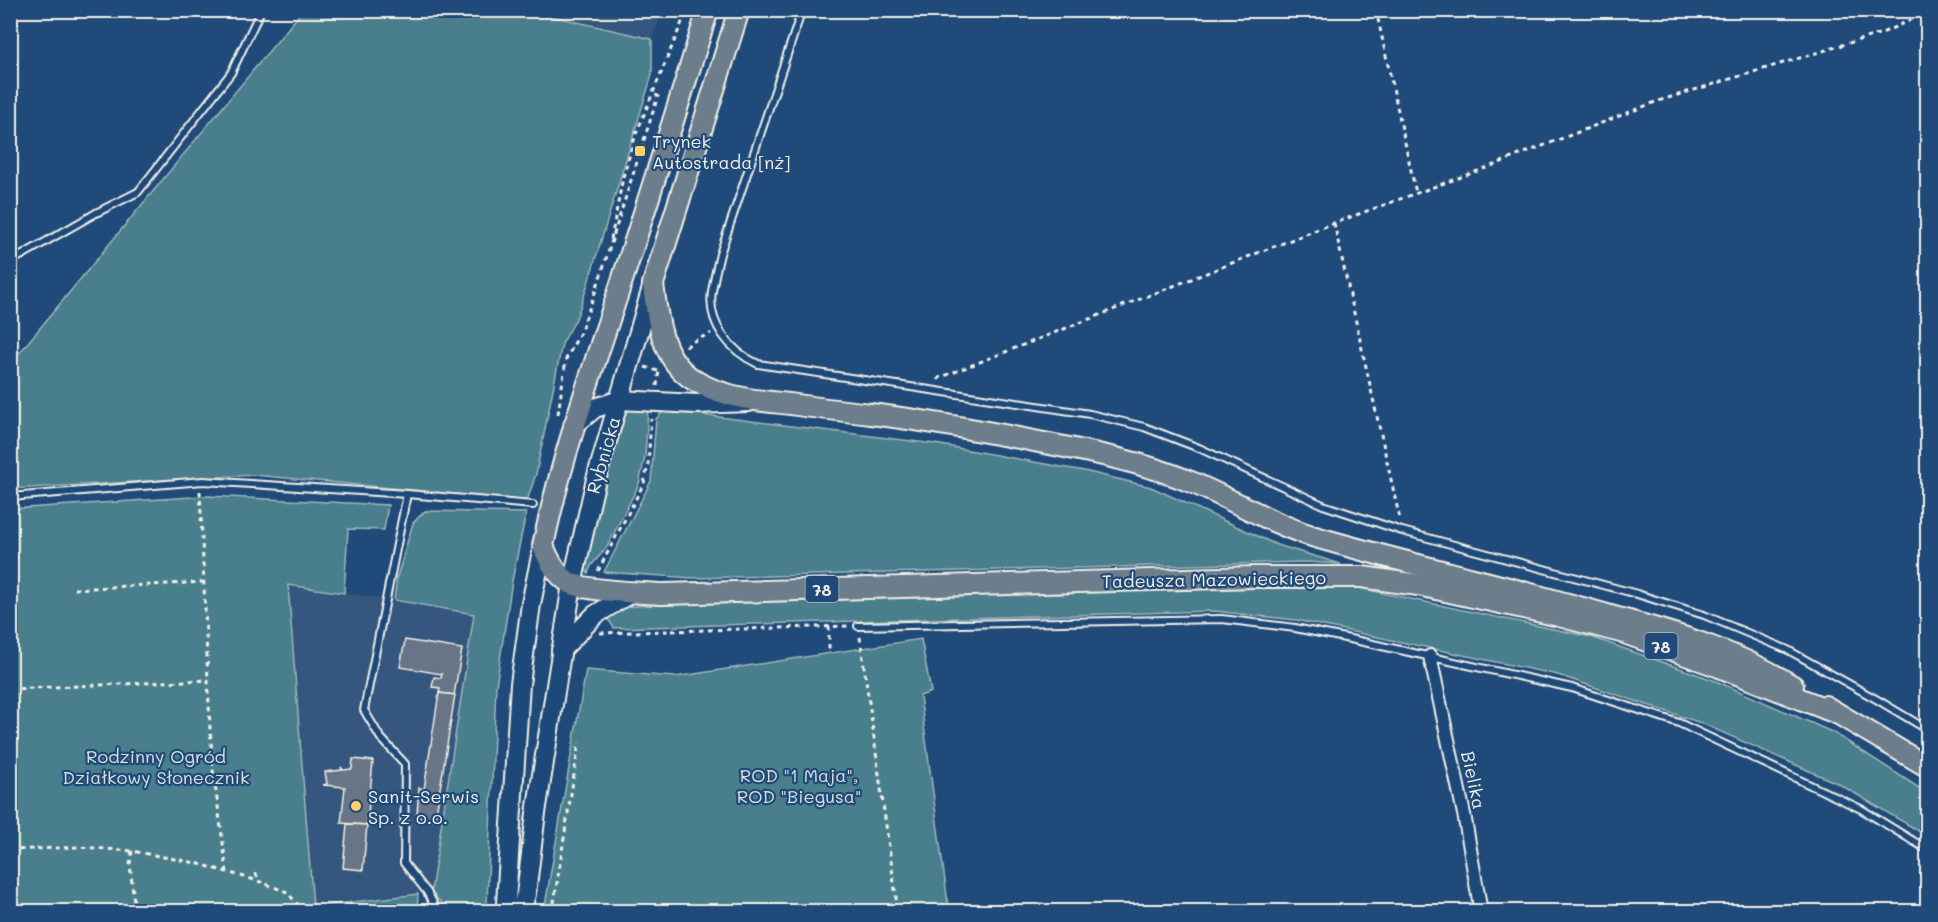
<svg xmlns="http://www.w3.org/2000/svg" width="1938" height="922" viewBox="0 0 1938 922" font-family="Mali,sans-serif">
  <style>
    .built { fill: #35577e }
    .green { fill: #4a7e8c; stroke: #9fb8ba; stroke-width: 1.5 }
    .building { fill: #687587; stroke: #f4f1e8; stroke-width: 1.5 }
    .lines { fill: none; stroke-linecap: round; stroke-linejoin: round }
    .service-casing { stroke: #f4f1e8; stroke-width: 10 }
    .minor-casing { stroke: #f4f1e8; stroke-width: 16 }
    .secondary-casing { stroke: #f4f1e8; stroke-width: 22 }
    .primary-casing { stroke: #f4f1e8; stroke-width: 24 }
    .path { stroke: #f4f1e8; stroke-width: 3; stroke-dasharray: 4.5 4.5; stroke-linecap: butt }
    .service { stroke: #1f4a7a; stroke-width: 6 }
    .minor { stroke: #1f4a7a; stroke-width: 12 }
    .secondary { stroke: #1f4a7a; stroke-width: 18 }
    .primary { stroke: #6c7d8c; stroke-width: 20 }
    .poi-dot { fill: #ffd166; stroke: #1f4a7a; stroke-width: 2 }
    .labels { text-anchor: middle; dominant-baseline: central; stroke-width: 4.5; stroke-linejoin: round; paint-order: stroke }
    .shield { fill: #1f4a7a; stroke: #b4bfc7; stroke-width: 1.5 }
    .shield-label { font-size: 16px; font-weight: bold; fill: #f4f1e8 }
    .poi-label { font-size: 18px; fill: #f4f1e8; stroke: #1f4a7a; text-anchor: start }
    .street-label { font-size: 18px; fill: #f4f1e8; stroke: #1f4a7a }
    .park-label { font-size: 18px; fill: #dae0da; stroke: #1f4a7a }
  </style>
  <rect width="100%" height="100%" fill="#1f4a7a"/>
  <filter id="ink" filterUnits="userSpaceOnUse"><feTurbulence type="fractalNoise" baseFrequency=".0167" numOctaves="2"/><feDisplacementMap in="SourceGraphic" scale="12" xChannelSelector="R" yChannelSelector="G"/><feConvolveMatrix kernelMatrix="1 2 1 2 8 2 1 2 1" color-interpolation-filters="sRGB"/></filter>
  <g filter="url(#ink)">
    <g class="built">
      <path d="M529,11H655L660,18L652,39Z"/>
      <path d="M288,584L474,613L431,892L313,908Z"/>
    </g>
    <g class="green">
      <path d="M303,10L529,11L652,39V75L585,293L576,319L562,344L536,474L527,501L254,475L11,489V363Z"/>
      <path d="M648,409L645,457L639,484L607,547L591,566L588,573L584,569L590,540L626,411Z"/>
      <path d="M664,410L935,444L1084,471L1151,487L1277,545L1341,564L1306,562L693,578L604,572L651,481L656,419Z"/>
      <path d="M207,496L388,505L384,530L348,529L344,593L288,585L313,907L418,894L417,911H11V509Z"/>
      <path d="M425,511L526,513L512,581L496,686L487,903L479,911H449L431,892L474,614L394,600L397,577L413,523Z"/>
      <path d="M1270,587L1359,588L1591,637L1716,681L1834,733L1927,793V836L1839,784L1701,723L1558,675L1296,620L1214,611L614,628L606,616L626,607L647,605Z"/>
      <path d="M921,639L931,692L920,696L949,911H544L586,670L675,677Z"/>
    </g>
    <g class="building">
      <path d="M405,640L462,649L454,695L439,693L440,688L432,687L434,677L441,678L442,674L400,667Z"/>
      <path d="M439,693L455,695L435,820L420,818V814H417L419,788L424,789Z"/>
      <path d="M353,759L373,761L367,825L341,823L345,787L323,785L327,784L325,772L342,770L341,767L343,770L352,769Z"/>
      <path d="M347,824L367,825L363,870L343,868Z"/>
    </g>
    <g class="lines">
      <g class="service-casing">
        <g id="service">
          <path d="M802,10L720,254C717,266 714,279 712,291C707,324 730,351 758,364L1090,414L1144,427L1199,448L1323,505L1402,531L1637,594L1704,615L1788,650L1876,699L1928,730"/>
          <path d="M10,262L96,213L138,192L231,73L261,10"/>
          <path d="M407,494L364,710L380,737L405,764L404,863L427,892L438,912"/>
          <path d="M10,497L203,481L407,494L533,505"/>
          <path d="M858,626L1222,619L1295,628L1350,639L1572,688L1679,723L1861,809L1928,850"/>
        </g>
      </g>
      <g class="minor-casing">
        <path id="minor" d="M1430,656L1464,814L1481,912"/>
      </g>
      <g class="secondary-casing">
        <g id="secondary">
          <path d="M573,426L595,408L620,400L696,404L749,402"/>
          <path d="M561,650L595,615L632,592"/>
          <path d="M508,912L506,903L520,684L531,604L543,546"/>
          <path d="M521,912L526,894L536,813L572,584L596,479L653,284"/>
        </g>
      </g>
      <g class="primary-casing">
        <g id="primary">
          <path d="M708,10C678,105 649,199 618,293C590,377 561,459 543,546C549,560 556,575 570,583C586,591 643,593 663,594L1255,577H1362L1418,585L1559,616L1624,633L1717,666L1836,713"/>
          <path d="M739,10L653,284C658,322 661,363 699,383C727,398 759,401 790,404C817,408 844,411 871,414C928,421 984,431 1039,442C1091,452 1143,462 1191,482C1232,499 1270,523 1312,536C1411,565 1512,587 1611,616C1674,633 1737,651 1793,686"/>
          <path d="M1825,706L1928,767"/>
        </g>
      </g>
      <g class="path">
        <path d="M1376,10L1416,193"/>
        <path d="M1334,223L1400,520"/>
        <path d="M611,239L623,177L636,134L687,10"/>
        <path d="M686,347L692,342L711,333"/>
        <path d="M645,367L658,371"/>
        <path d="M938,380L939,378L1334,223L1486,168L1658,101L1882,33L1928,12"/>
        <path d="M657,386L659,369"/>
        <path d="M558,414L566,359L581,331L597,287L658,96L654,94"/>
        <path d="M200,491L210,728L213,770L227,872"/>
        <path d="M598,571L644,483L648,465L651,419"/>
        <path d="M74,589L204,582"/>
        <path d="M829,626V653"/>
        <path d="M600,633L848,626"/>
        <path d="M860,637L898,912"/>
        <path d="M10,689L208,680"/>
        <path d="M10,850L80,847L132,851L196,863L258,881L287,892L304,912"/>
        <path d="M132,851L130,864L135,912"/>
        <path d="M256,873L258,881"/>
        <path d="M556,912L554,902L579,743"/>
      </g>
      <use href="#service" class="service"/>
      <use href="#minor" class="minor"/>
      <use href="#secondary" class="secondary"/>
      <use href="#primary" class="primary"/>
    </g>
  </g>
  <g class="poi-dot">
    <rect x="634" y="145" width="12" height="12" rx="3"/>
    <circle cx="356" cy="806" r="6"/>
  </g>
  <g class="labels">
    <g class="shield">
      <rect x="805.5" y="576" width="33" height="26" rx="4.5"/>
      <rect x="1644.5" y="633" width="33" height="26" rx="4.5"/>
    </g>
    <g class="shield-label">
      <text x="822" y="589">78</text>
      <text x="1661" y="646">78</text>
    </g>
    <g class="poi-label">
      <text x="652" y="141">Trynek<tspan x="652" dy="21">Autostrada [nż]</tspan></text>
      <text x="368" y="796">Sanit-Serwis<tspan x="368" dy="21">Sp. z o.o.</tspan></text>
    </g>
    <g class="street-label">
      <text transform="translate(603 455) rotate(-74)">Rybnicka</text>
      <text transform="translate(1214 579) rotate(-1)">Tadeusza Mazowieckiego</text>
      <text transform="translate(1474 780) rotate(78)">Bielika</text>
    </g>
    <g class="park-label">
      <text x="156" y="756">Rodzinny Ogród<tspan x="156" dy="21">Działkowy Słonecznik</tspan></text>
      <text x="799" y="775">ROD "1 Maja",<tspan x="799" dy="21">ROD "Biegusa"</tspan></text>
    </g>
  </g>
  <rect width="1938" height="922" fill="none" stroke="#1f4a7a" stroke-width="36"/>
  <rect x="18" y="18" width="1902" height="886" fill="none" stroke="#f4f1e8" stroke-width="2" filter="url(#ink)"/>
</svg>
